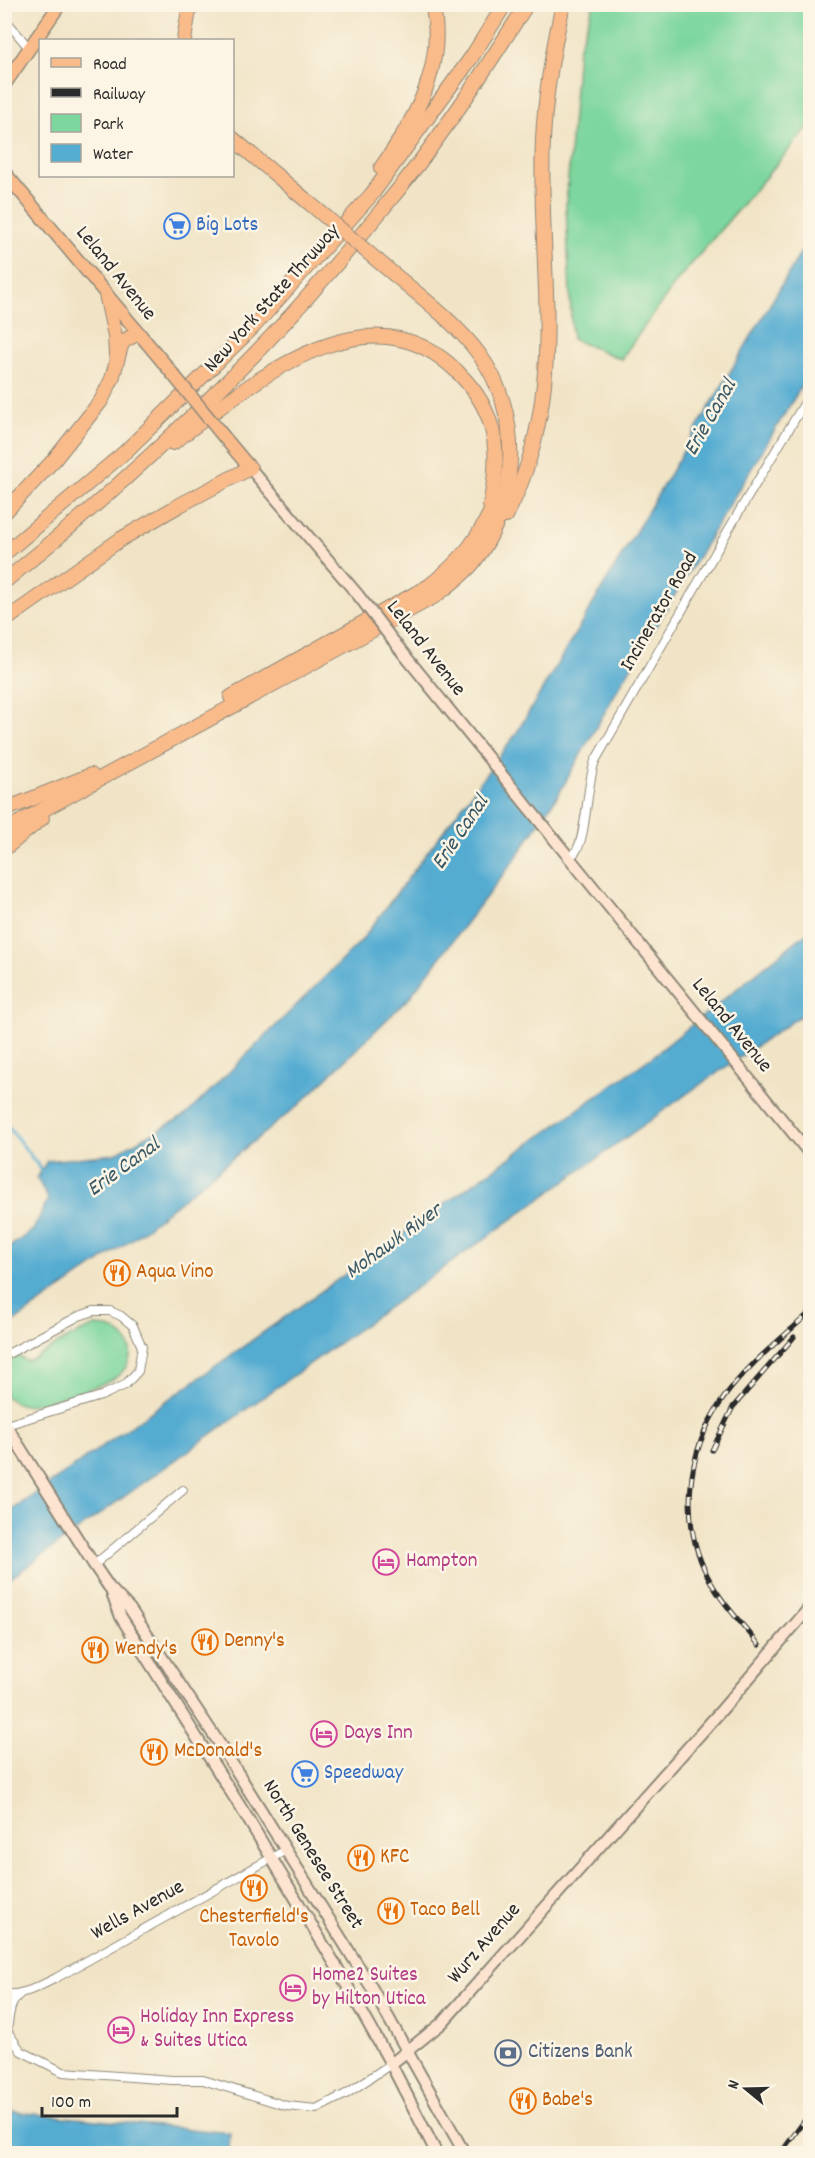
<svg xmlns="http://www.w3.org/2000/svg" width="815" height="2158" viewBox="0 0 815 2158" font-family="Dekko,sans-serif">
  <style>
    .green { fill: #7cd69d; stroke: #548064; stroke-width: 1.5 }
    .water { fill: #54acd1; stroke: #406c7e; stroke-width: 1.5 }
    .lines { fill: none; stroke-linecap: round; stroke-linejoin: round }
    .stream { stroke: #54acd1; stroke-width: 3 }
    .street-casing { stroke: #8e8878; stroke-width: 10 }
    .secondary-casing { stroke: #8e8878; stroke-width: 14 }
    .primary-casing { stroke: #8e8878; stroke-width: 15 }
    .highway-casing { stroke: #8e8878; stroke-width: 16 }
    .street { stroke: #fff; stroke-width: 8 }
    .secondary { stroke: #fde4d1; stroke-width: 10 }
    .primary { stroke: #fabb8b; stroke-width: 12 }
    .highway { stroke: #fabb8b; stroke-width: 14 }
    .rail-casing { stroke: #2b2b2b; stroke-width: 5 }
    .rail { stroke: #fcf5e5; stroke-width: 3; stroke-dasharray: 9; stroke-linecap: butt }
    .secondary-bridge-casing { stroke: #8e8878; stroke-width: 14; stroke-linecap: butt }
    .primary-bridge-casing { stroke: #8e8878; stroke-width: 15; stroke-linecap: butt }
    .highway-bridge-casing { stroke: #8e8878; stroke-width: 16; stroke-linecap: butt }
    .secondary-bridge { stroke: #fde4d1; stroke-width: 10 }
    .primary-bridge { stroke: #fabb8b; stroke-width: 12 }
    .highway-bridge { stroke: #fabb8b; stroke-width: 14 }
    .labels { text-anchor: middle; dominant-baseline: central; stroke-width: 5; stroke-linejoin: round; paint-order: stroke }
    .shop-label { font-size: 21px; fill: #366cbe; stroke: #fcf5e5; text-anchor: start }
    .street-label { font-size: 21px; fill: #2b2b2b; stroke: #fcf5e5 }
    .food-label { font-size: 21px; fill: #c56008; stroke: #fcf5e5; text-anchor: start }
    .hotel-label { font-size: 21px; fill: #b23c85; stroke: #fcf5e5; text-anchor: start }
    .service-label { font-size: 21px; fill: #4e5e75; stroke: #fcf5e5; text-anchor: start }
    .water-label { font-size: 22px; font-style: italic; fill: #395865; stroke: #fcf5e5 }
  </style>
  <rect width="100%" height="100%" fill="#fcf5e5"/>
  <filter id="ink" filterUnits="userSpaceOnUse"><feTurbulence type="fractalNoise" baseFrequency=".0167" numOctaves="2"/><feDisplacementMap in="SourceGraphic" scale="12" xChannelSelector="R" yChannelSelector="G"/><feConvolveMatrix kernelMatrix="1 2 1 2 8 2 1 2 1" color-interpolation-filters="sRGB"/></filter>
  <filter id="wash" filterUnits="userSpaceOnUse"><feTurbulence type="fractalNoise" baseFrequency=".008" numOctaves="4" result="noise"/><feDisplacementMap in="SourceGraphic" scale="24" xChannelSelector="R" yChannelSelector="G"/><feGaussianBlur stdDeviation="1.35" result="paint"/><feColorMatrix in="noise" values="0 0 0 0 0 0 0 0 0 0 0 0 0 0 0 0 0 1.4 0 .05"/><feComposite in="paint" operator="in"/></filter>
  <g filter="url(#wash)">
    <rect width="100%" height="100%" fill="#f1e4c6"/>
    <g class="green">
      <path d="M594,4L810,5V125L677,281L621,359L572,339L566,206L578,50Z"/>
      <path d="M95,1326C124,1326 144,1352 119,1375C108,1385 41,1405 25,1405C18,1405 10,1400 5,1396V1363L19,1356L26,1361L32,1359L72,1336Z"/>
    </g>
    <g class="water">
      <path d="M810,237V372L622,682L558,795L515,859L409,998L300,1104L134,1238L5,1328L4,1251L33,1230L48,1199L37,1178L47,1161L114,1154L186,1115L361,941L516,734Z"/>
      <path d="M810,930V1009L691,1091L5,1582L4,1516L652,1057Z"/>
      <path d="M4,2111L230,2133L229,2153H5Z"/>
    </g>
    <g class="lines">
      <path class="stream" d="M4,1121L43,1172"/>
    </g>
  </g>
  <g filter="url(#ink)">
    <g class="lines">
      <g class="street-casing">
        <g id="street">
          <path d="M4,18L29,48"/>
          <path d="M568,858C571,856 574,854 576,851C586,839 587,782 595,761L740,510L810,394"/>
          <path d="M4,1356L79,1316L94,1311H110L121,1316L133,1326L142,1347L138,1371L125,1385L101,1396L6,1425"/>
          <path d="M94,1565L183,1490"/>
          <path d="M4,1994C24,1996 39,1986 56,1978L286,1850"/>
          <path d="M20,1994C9,2002 9,2018 7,2031L21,2051L63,2072L172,2080H203L287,2106L316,2109L346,2094L391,2064"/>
        </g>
      </g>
      <g class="secondary-casing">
        <g id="secondary">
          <path d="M250,468L358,595"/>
          <path d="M398,647L810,1154"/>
          <path d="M4,1422L94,1565L109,1587L130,1609L221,1746L370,1985L465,2154"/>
          <path d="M112,1593L121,1617L248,1819L335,1964L391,2064L437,2154"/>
          <path d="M391,2064L442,2023L719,1713L810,1607"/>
        </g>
      </g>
      <g class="primary-casing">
        <g id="primary">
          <path d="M4,85L60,4"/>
          <path d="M4,172L163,362"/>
          <path d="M224,437L250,468"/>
        </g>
      </g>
      <g class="highway-casing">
        <g id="highway">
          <path d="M184,40L190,4"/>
          <path d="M232,138L307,201"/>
          <path d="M381,168C415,120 447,65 432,4"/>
          <path d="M106,294L115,336L116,355"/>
          <path d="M173,443C253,382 375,276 466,381C499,418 500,459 490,505"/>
          <path d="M4,513L54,460L101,401L112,379L121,346L124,341L138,333"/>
          <path d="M506,516C571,391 537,271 543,140C545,94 553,49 563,4"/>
          <path d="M4,554L125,452L254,326L372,194L471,58L505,4"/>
          <path d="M4,582C83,518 159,450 231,378C284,326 333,269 380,212C435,147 481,76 527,4"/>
          <path d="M4,621L121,539L178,506L250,468"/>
          <path d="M231,697L429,586C464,559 480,537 497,498"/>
          <path d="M4,810L91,775"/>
          <path d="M4,831L435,596C448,586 462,576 473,563C519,505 524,415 479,354C452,318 412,290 378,261"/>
          <path d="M4,849L42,818"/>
        </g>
      </g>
      <use href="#street" class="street"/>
      <use href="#secondary" class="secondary"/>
      <use href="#primary" class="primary"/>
      <use href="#highway" class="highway"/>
      <g class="rail-casing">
        <g id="rail">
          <path d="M712,1450L733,1407L794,1337"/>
          <path d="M759,1645C744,1625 724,1606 712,1584C678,1526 685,1453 723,1399C745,1367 779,1341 807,1315"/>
          <path d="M780,2154L810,2113"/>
        </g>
      </g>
      <use href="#rail" class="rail"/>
      <g class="secondary-bridge-casing">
        <path id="secondary-bridge" d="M358,595L398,647"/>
      </g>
      <g class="primary-bridge-casing">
        <path id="primary-bridge" d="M163,362L224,437"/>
      </g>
      <g class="highway-bridge-casing">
        <path id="highway-bridge" d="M307,201L378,261"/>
      </g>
      <use href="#secondary-bridge" class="secondary-bridge"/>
      <use href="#primary-bridge" class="primary-bridge"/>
      <use href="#highway-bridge" class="highway-bridge"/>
    </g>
  </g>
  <defs>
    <g id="supermarket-ring" transform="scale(1.35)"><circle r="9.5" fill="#fcf5e5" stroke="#3f7fe0" stroke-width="1.5"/><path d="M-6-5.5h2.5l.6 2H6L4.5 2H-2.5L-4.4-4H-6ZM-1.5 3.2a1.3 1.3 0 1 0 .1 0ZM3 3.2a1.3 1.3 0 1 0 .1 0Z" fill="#3f7fe0"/></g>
    <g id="restaurant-ring" transform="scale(1.35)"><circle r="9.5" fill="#fcf5e5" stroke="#e8710a" stroke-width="1.5"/><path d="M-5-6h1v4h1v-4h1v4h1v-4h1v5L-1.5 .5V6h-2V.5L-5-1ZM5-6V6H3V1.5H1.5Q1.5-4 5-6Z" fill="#e8710a"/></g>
    <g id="hotel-ring" transform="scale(1.35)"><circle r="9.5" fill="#fcf5e5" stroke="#d1479c" stroke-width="1.5"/><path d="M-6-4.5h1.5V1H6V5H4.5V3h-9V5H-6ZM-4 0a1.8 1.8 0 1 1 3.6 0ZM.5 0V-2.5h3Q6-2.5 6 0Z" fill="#d1479c"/></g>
    <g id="bank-ring" transform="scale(1.35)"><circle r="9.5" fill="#fcf5e5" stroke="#5c6f8a" stroke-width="1.5"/><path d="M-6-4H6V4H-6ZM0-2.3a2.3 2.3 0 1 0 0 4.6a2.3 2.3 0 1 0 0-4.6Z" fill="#5c6f8a"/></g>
  </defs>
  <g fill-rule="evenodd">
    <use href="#supermarket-ring" x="177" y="226"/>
    <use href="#restaurant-ring" x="117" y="1273"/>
    <use href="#hotel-ring" x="386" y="1562"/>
    <use href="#restaurant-ring" x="205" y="1642"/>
    <use href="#restaurant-ring" x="95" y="1650"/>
    <use href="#hotel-ring" x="324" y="1734"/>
    <use href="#restaurant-ring" x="154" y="1752"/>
    <use href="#supermarket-ring" x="305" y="1774"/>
    <use href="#restaurant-ring" x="361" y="1858"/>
    <use href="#restaurant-ring" x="254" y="1888"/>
    <use href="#restaurant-ring" x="391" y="1911"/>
    <use href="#hotel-ring" x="293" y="1988"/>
    <use href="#hotel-ring" x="121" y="2030"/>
    <use href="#bank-ring" x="508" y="2053"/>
    <use href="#restaurant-ring" x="523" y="2101"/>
  </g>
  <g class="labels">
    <g class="shop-label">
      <text x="196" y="226">Big Lots</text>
      <text x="324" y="1774">Speedway</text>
    </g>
    <g class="street-label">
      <text transform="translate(115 274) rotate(51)">Leland Avenue</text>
      <text transform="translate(273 299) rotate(-48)">New York State Thruway</text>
      <text transform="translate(660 612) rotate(-60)">Incinerator Road</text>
      <text transform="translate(425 649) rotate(52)">Leland Avenue</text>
      <text transform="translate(731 1026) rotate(51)">Leland Avenue</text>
      <text transform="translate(312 1855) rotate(58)">North Genesee Street</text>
      <text transform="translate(138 1911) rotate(-29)">Wells Avenue</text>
      <text transform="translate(485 1944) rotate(-49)">Wurz Avenue</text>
    </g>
    <g class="food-label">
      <text x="136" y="1273">Aqua Vino</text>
      <text x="224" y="1642">Denny's</text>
      <text x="115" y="1650">Wendy's</text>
      <text x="174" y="1752">McDonald's</text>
      <text x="380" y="1858">KFC</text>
      <text x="410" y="1911">Taco Bell</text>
      <text x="254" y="1918" text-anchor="middle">Chesterfield's<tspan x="254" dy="24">Tavolo</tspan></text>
      <text x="542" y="2101">Babe's</text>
    </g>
    <g class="hotel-label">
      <text x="406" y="1562">Hampton</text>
      <text x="344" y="1734">Days Inn</text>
      <text x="312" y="1976">Home2 Suites<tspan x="312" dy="24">by Hilton Utica</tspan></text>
      <text x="140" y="2018">Holiday Inn Express<tspan x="140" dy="24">&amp; Suites Utica</tspan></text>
    </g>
    <g class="service-label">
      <text x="528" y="2053">Citizens Bank</text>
    </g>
    <g class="water-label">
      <text transform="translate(711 418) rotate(-60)">Erie Canal</text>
      <text transform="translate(461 833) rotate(-56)">Erie Canal</text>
      <text transform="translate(124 1168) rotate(-36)">Erie Canal</text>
      <text transform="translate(394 1242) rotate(-36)">Mohawk River</text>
    </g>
  </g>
  <rect width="815" height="2158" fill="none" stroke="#fcf5e5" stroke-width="24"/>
  <rect x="39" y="39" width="195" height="138" fill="#fcf5e5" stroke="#a8a49b" stroke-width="1.5"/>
  <rect x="51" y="58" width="30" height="9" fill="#fabb8b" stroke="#a8a49b" stroke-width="1.5"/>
  <text x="93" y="69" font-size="18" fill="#2b2b2b">Road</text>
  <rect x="51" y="88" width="30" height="9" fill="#2b2b2b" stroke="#a8a49b" stroke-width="1.5"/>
  <text x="93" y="99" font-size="18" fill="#2b2b2b">Railway</text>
  <rect x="51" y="114" width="30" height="18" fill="#7cd69d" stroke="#a8a49b" stroke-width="1.5"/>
  <text x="93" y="129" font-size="18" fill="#2b2b2b">Park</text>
  <rect x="51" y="144" width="30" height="18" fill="#54acd1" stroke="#a8a49b" stroke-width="1.5"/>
  <text x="93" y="159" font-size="18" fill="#2b2b2b">Water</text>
  <g transform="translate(746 2089) rotate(289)" stroke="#fcf5e5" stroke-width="4.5" paint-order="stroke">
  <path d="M0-4.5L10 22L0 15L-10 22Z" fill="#2b2b2b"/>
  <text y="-9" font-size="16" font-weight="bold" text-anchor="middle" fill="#2b2b2b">N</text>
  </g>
  <path d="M42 2107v9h135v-9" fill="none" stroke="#2b2b2b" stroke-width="3"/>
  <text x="51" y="2107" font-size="18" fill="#2b2b2b" stroke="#fcf5e5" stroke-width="4.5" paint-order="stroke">100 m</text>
</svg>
